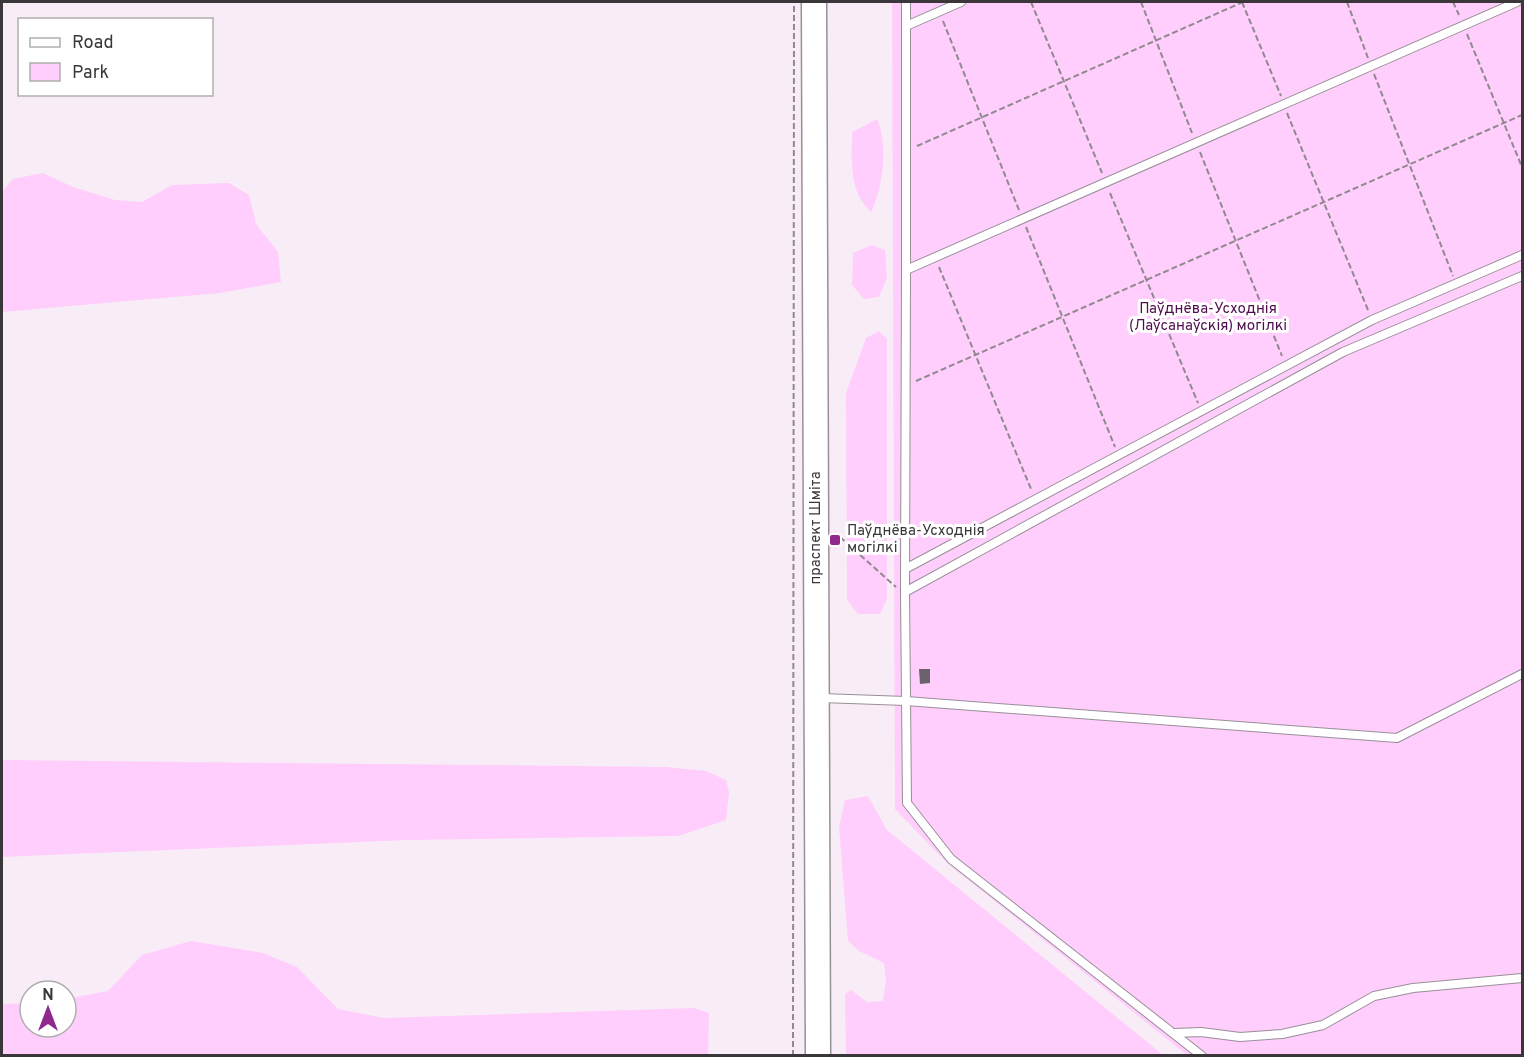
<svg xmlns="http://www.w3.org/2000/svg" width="1524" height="1057" viewBox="0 0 1524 1057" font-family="Overpass,sans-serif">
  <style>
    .green { fill: #ffcefc }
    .building { fill: #6b626b }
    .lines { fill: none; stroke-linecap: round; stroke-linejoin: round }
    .service-casing { stroke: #998f98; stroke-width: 10 }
    .primary-casing { stroke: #998f98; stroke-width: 27 }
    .path { stroke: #90898f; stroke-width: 2; stroke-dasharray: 6 3; stroke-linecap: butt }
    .service { stroke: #fff; stroke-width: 8 }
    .primary { stroke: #fff; stroke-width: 24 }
    .poi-dot { fill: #90298e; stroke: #fff; stroke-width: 2 }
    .labels { text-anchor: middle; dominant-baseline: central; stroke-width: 6; stroke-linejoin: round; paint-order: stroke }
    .park-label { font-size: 15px; fill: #4f0e4e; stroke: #fff }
    .street-label { font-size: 15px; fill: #3a363a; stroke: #fff }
    .poi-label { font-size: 15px; fill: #3a363a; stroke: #fff; text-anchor: start }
  </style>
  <rect width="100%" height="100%" fill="#f8edf7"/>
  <g class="green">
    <path d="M892,2H1522V1055H1187L947,863L895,809Z"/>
    <path d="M877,119C889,147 883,186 871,212C848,190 852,161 852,132Z"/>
    <path d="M43,173L73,187L115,200L142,202L172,185L229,183L249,195L256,224L278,252L281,282L220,293L2,312V191L13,179Z"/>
    <path d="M872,245L885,250L887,278L879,297L864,299L852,285L853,253Z"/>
    <path d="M879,331L887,339V599L880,614H858L847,600L846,393L866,338Z"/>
    <path d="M2,760L666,767L706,771L726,780L729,792L726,820L678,836L407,840L2,857Z"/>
    <path d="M868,796L887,830L1163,1055H846L845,994L851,990L867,1002L883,1001L886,981L884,963L859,951L848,941L839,827L845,800Z"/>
    <path d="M191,941L263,953L297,967L338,1009L384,1018L694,1008L709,1013L708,1055H2V1004L30,1003V1027H66V999L108,991L142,955Z"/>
  </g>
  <path class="building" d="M919,669H930V683L920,684Z"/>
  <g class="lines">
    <g class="service-casing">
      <g id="service">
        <path d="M906,2V270"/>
        <path d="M906,26L961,2"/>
        <path d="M905,569L1372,320L1522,255"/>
        <path d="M905,592L906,270L1517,2"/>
        <path d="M821,698L906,701L1397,738L1522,674"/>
        <path d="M1174,1033L1201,1032L1240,1037L1282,1034L1323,1025L1374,996L1413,988L1522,978"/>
        <path d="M1202,1056L951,859L907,803L905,592L1343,352L1522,276"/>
      </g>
    </g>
    <g class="primary-casing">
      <path id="primary" d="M814,2L818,1056"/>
    </g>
    <g class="path">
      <path d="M1031,2L1102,173"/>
      <path d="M1141,2L1192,133"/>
      <path d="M1242,2L1281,96"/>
      <path d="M1347,2L1368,58"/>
      <path d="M1453,2L1459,15"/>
      <path d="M943,21L1019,210"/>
      <path d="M1467,34L1522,167"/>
      <path d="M1374,74L1453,276"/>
      <path d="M1287,113L1368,310"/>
      <path d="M917,146L1243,2"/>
      <path d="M1200,152L1282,356"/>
      <path d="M1110,193L1198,403"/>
      <path d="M1026,227L1115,447"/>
      <path d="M939,267L1031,489"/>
      <path d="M916,381L1522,115"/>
      <path d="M840,537L896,587"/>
      <path d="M793,1056L794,2"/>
    </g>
    <use href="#service" class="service"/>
    <use href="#primary" class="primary"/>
  </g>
  <rect class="poi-dot" x="829" y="534" width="12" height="12" rx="3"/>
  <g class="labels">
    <g class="park-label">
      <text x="1208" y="309">Паўднёва-Усходнія<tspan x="1208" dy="17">(Лаўсанаўскія) могілкі</tspan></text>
    </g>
    <g class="street-label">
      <text transform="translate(816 528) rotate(-90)">праспект Шміта</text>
    </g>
    <g class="poi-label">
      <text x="847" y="531">Паўднёва-Усходнія<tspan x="847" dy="17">могілкі</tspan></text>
    </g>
  </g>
  <rect width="1524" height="1057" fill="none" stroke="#3a363a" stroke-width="6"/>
  <rect x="18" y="18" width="195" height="78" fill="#ffffff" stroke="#b0afb0" stroke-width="1.5"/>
  <rect x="30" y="38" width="30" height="9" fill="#ffffff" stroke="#b0afb0" stroke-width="1.5"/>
  <text x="72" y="48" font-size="18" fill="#3a363a">Road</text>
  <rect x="30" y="63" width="30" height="18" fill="#ffcefc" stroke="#b0afb0" stroke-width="1.5"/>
  <text x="72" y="78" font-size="18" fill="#3a363a">Park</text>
  <g transform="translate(48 1009)"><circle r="28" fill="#ffffff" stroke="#b0afb0" stroke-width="1.5"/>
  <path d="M0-4.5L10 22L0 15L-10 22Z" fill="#90298e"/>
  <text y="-9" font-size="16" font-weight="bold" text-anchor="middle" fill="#3a363a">N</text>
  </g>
</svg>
